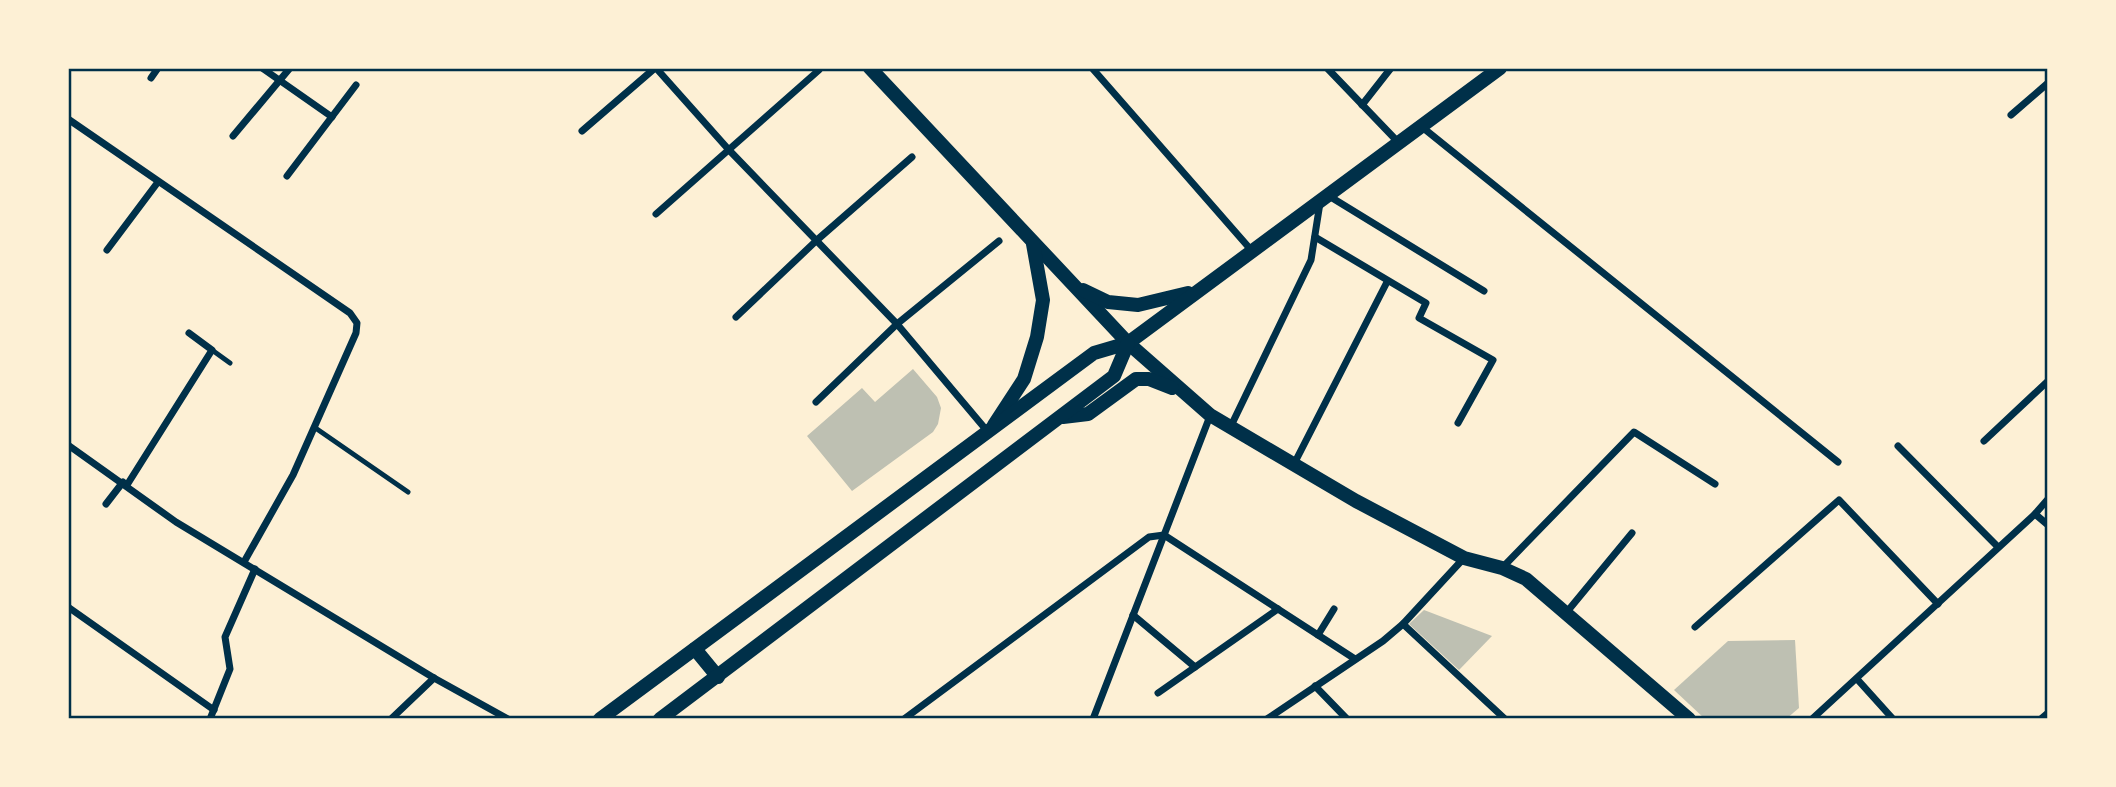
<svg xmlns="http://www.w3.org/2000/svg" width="2116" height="787" viewBox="0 0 2116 787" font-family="Commissioner,sans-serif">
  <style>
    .building { fill: #bec0b2 }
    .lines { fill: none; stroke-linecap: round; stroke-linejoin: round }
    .service { stroke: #003049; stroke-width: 5 }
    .minor { stroke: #003049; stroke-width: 7 }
    .secondary { stroke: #003049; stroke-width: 14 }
    .neatline { fill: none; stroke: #003049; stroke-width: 2.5 }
  </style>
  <rect width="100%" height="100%" fill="#fdf0d5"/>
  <g class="building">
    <path d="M913,369L937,397L941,408L938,424L933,432L852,491L807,436L862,388L875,402Z"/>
    <path d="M1424,610L1492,636L1459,670L1409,624Z"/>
    <path d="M1795,640L1799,708L1786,719H1705L1674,690L1728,641Z"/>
  </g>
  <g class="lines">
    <g class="service">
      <path d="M212,350L230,363"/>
      <path d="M314,427L408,492"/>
    </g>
    <g class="minor">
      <path d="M262,68L332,117"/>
      <path d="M656,68L729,150L897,324L988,432"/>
      <path d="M1092,68L1252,251"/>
      <path d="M1327,68L1398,142"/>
      <path d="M151,78L158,68"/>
      <path d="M1362,105L1391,68"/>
      <path d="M2011,115L2048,83"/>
      <path d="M68,119L350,313L357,323L356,333L293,475L244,562"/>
      <path d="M1422,127L1838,462"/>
      <path d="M582,131L655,68"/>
      <path d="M233,136L290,68"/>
      <path d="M287,176L356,85"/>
      <path d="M1329,196L1484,291"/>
      <path d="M656,214L819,70"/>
      <path d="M1315,237L1426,303L1419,318L1493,360L1458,423"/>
      <path d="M107,250L158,182"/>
      <path d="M736,317L817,240L912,157"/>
      <path d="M816,402L897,324L999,241"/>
      <path d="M1230,428L1311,260L1320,203"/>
      <path d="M1984,441L2048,381"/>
      <path d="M68,445L176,522L434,678L508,719"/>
      <path d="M1898,446L1998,547"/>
      <path d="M1294,464L1387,282"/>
      <path d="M127,485L212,350L189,333"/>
      <path d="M106,504L123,482"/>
      <path d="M2035,514L2048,525"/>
      <path d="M1502,568L1634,432L1715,484"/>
      <path d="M68,607L214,710"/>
      <path d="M1566,613L1632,533"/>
      <path d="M1133,615L1195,667"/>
      <path d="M1403,624L1505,719"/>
      <path d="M1695,627L1839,500L1938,604"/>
      <path d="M1318,635L1334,609"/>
      <path d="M1857,679L1893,719"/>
      <path d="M1315,686L1347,719"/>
      <path d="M1158,693L1278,609"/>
      <path d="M210,719L230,669L225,637L255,569"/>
      <path d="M391,719L434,678"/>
      <path d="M904,719L1149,537L1164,535L1355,659"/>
      <path d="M1093,719L1210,416"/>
      <path d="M1267,719L1383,641L1403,624L1464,558"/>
      <path d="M1812,719L2035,514L2048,499"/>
      <path d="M2041,719L2048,713"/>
    </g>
    <g class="secondary">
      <path d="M870,68L1128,343L1210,415L1356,501L1464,558L1502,568L1526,579L1689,719"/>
      <path d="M1083,290L1108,302L1138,305L1188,293"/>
      <path d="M1063,417L1088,414L1136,379H1149L1172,388"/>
      <path d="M994,425L1024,379L1037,337L1043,300L1033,244"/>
      <path d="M695,649L718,677"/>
      <path d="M600,719L1094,353L1128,343L1500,68"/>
      <path d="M660,719L1114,376L1128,343"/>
    </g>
  </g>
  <rect width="2116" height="787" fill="none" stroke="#fdf0d5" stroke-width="140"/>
  <rect x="70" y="70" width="1976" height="647" class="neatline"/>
</svg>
